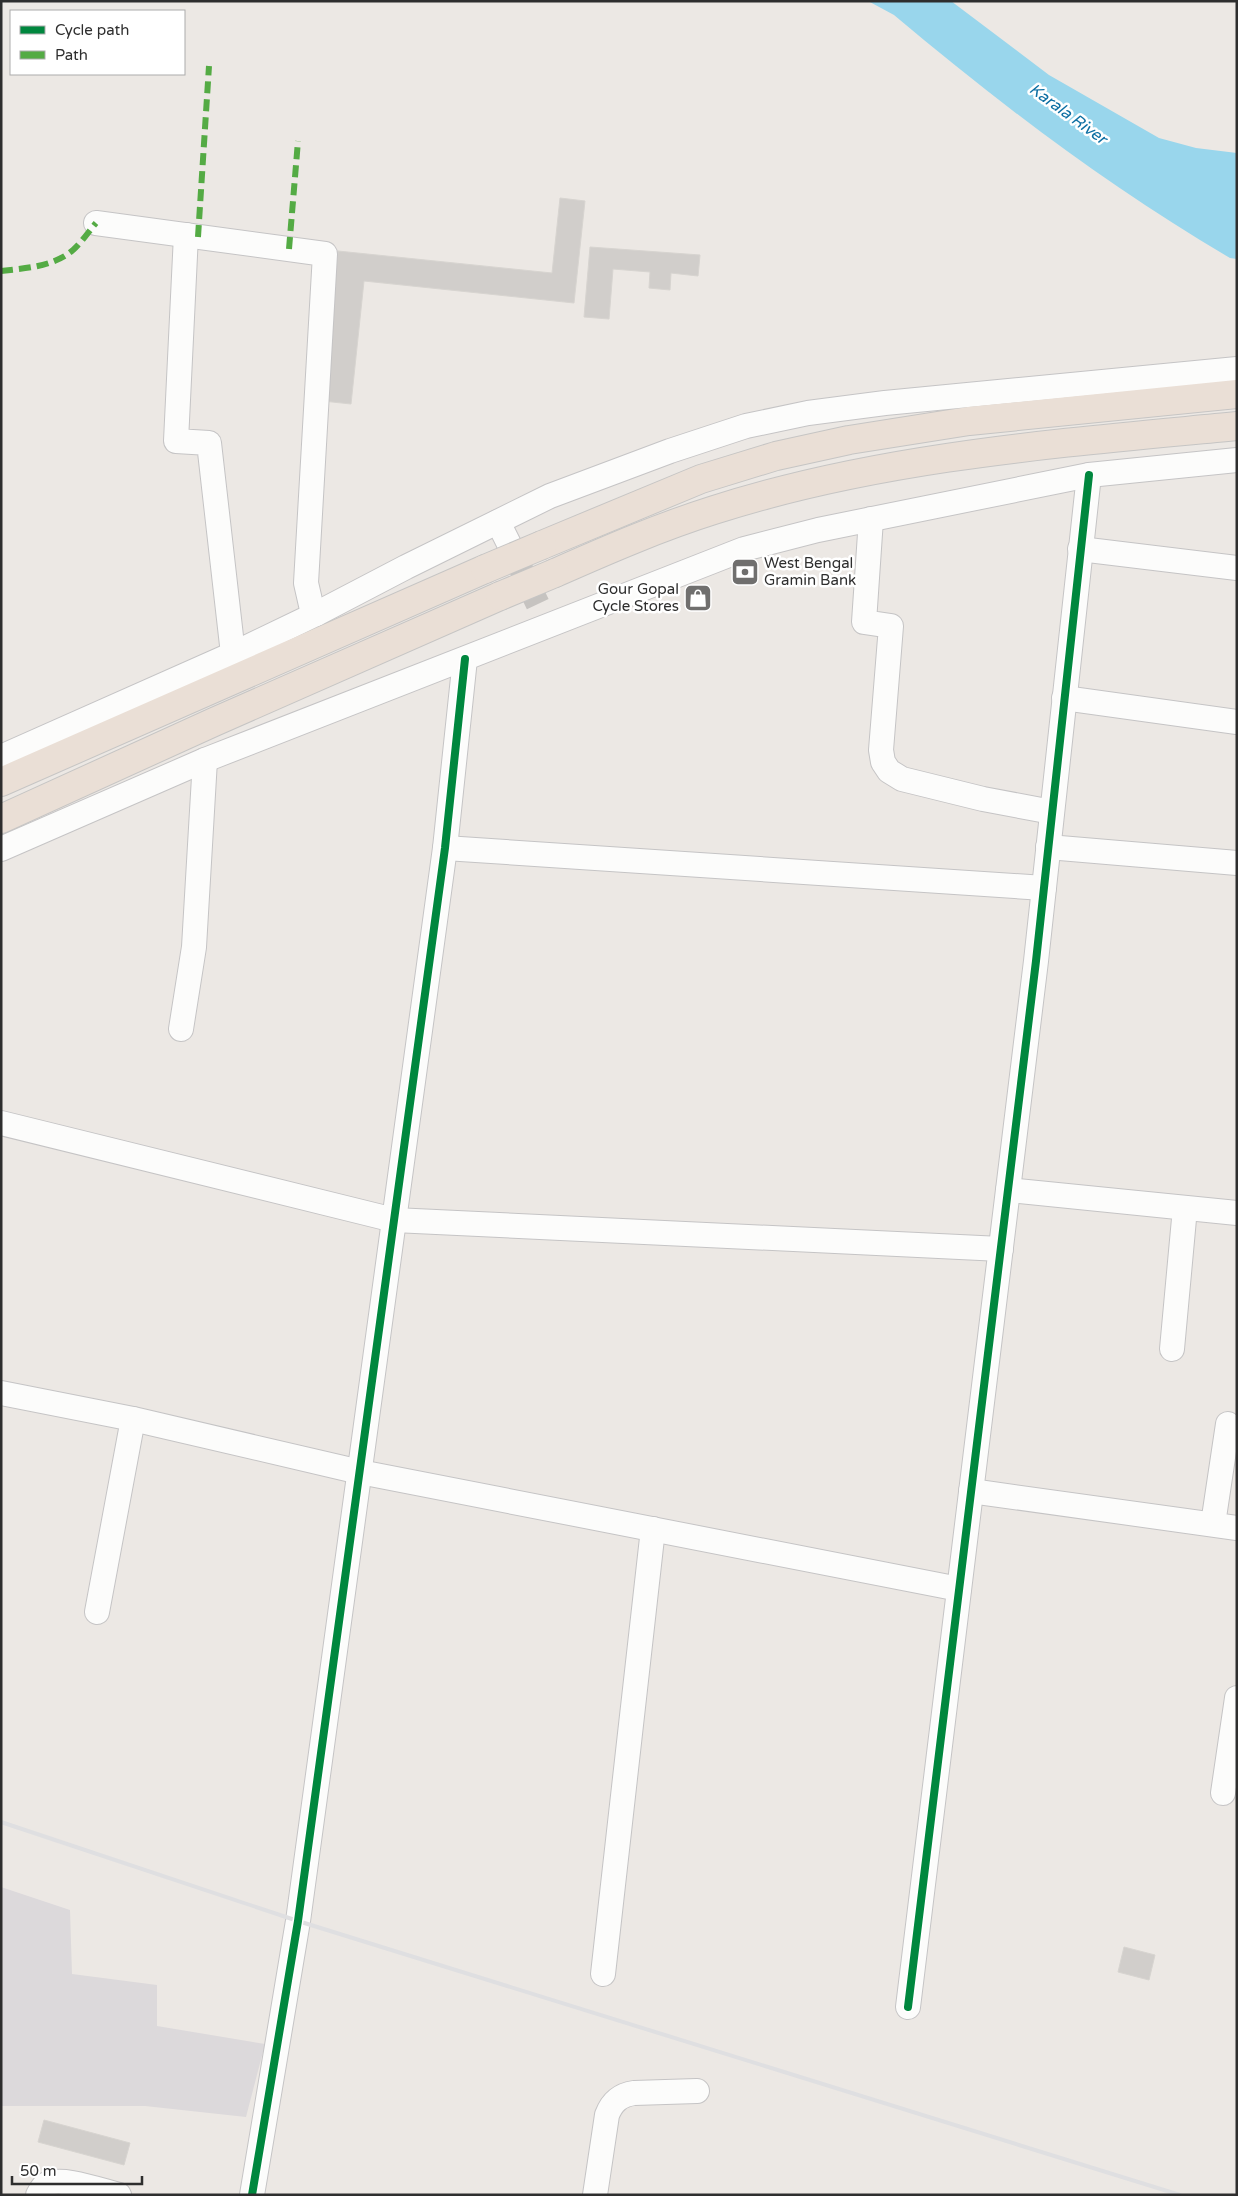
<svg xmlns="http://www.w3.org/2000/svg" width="1238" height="2196" viewBox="0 0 1238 2196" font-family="'Varela Round',sans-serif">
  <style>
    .industrial { fill: #dcd9db }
    .water { fill: #99d6ec }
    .building { fill: #d1cecb; stroke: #d7d4d0 }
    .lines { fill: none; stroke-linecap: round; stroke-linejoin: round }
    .minor-tunnel { stroke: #c6c3c0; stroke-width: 24; stroke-dasharray: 24 12; stroke-linecap: butt }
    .minor-casing { stroke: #c5c4c5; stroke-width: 26 }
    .highway-casing { stroke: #c6c5c4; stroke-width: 30 }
    .minor { stroke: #fcfcfb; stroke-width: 24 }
    .highway { stroke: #eadfd6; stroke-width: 28 }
    .rail { stroke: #dfdfe1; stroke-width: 4 }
    .highway-bridge-casing { stroke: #c6c5c4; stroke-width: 30; stroke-linecap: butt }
    .highway-bridge { stroke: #eadfd6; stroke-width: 28 }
    .quiet { stroke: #54ab44; stroke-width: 6; stroke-dasharray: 12 6; stroke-linecap: butt }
    .cycleway-casing { stroke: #fff; stroke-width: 11 }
    .cycleway { stroke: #00873e; stroke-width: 8 }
    .labels { text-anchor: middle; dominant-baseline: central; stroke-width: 5; stroke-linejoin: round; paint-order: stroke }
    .poi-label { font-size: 15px; fill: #2e2e2e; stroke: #fff; text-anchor: start }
    .water-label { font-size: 16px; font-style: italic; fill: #0d6fa3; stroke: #fff }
  </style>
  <rect width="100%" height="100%" fill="#ece8e4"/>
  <path class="industrial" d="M1,1887L70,1910L72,1974L157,1985V2026L265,2044L246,2117L145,2106H1Z"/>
  <path class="water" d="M868,1H951L1049,75L1159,138L1196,148L1237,153V259L1230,258C1110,188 1000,104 894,15Z"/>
  <g class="building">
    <path d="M560,198L585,201L574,303L364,281L351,404L323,401L338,251L552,273Z"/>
    <path d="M590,247L700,255L698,276L671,273L670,290L649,288L650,272L613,269L609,319L584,317Z"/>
    <path d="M1124,1947L1155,1955L1149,1980L1118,1972Z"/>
    <path d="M44,2120L130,2143L124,2165L38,2142Z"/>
  </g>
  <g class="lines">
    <path class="minor-tunnel" d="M512,550L540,609"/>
    <g class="minor-casing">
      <g id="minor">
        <path d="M96,223L325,254L306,583L311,605L316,614"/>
        <path d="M186,235L176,441L209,443L233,654"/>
        <path d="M871,519L864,622L891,626L881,750L883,762L889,771L902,779L983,799L1052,812"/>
        <path d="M498,522L512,550"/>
        <path d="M1080,549L1237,568"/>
        <path d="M1064,698L1237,722"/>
        <path d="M1,757L233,654L316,614L406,567L550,496L670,451L746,426L808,413L885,403L1237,369"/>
        <path d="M1048,847L1237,863"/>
        <path d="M445,848L1044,888"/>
        <path d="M1,849L205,760L744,549L818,530L1089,475L1237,460"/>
        <path d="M181,1029L194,947L205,760"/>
        <path d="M1,1123L394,1220L1001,1249"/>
        <path d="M1008,1190L1237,1213"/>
        <path d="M1172,1349L1185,1208"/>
        <path d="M1,1393L133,1419L360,1472L959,1589"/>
        <path d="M971,1491L1237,1528"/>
        <path d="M1213,1524L1228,1424"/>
        <path d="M97,1612L133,1419"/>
        <path d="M1223,1793L1237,1698"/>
        <path d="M603,1974L653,1529"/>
        <path d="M908,2007L1036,961L1089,475"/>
        <path d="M38,2195C40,2192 42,2187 45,2185C60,2175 102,2191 119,2195"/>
        <path d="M252,2195L298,1921L445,848L465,659"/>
        <path d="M595,2195L607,2115C612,2102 620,2095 634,2093L697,2091"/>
      </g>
    </g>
    <g class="highway-casing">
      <g id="highway">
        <path d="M542,545L701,479L776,456L849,440L969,421L1237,394"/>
        <path d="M555,573C607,550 660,527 714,510C882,456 1062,443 1237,426"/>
        <path d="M1,782L485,569"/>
        <path d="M1,819L214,722L500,596"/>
      </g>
    </g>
    <use href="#minor" class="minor"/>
    <use href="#highway" class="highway"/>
    <path class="rail" d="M1,1822L298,1921L1180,2195"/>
    <g class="highway-bridge-casing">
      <g id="highway-bridge">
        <path d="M485,569L542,545"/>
        <path d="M500,596L555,573"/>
      </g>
    </g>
    <use href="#highway-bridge" class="highway-bridge"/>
    <g class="quiet">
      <path d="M198,237L209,66"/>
      <path d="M289,249L298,141"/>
      <path d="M1,271C26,268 53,267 73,250C82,242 89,231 96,223"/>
    </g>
    <g class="cycleway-casing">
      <g id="cycleway">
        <path d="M908,2007L1036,961L1089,475"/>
        <path d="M252,2195L298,1921L445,848L465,659"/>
      </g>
    </g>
    <use href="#cycleway" class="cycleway"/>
  </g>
  <defs>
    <g id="bank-square" transform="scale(1.4375)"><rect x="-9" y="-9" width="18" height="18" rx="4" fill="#706f6e" stroke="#fff"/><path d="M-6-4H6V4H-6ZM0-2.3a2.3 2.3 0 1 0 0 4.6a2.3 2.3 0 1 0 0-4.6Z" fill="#fff"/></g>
    <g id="shop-square" transform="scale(1.4375)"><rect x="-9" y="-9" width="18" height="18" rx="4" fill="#706f6e" stroke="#fff"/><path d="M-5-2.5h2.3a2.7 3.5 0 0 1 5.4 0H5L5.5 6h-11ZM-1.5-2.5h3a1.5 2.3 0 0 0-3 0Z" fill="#fff"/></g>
  </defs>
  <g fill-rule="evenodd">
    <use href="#bank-square" x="745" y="572"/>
    <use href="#shop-square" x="698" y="598"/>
  </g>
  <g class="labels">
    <g class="poi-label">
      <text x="764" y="563">West Bengal<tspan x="764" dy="17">Gramin Bank</tspan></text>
      <text x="679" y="589" text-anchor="end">Gour Gopal<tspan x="679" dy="17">Cycle Stores</tspan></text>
    </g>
    <g class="water-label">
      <text transform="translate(1068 114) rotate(36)">Karala River</text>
    </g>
  </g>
  <rect width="1238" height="2196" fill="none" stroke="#2e2e2e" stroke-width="5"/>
  <rect x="10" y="10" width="175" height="65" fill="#ffffff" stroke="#ababab"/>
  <rect x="20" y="26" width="25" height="8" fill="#00873e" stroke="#ababab"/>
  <text x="55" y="35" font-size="15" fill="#2e2e2e">Cycle path</text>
  <rect x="20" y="51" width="25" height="8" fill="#54ab44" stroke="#ababab"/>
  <text x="55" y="60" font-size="15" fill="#2e2e2e">Path</text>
  <path d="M12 2176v8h130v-8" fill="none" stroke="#2e2e2e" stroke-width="2.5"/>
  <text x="20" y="2176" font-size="15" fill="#2e2e2e" stroke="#ffffff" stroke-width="4" paint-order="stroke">50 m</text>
</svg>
